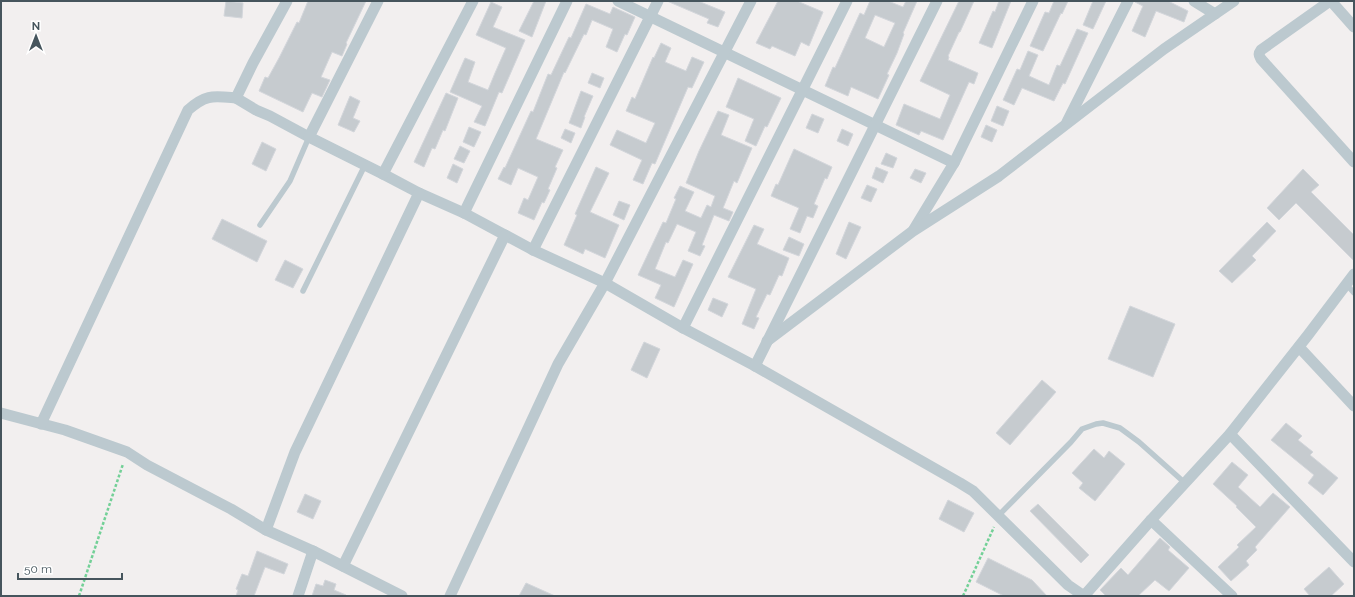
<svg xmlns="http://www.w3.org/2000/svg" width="1355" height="597" viewBox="0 0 1355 597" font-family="Raleway,sans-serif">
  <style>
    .building { fill: #c6cbcf; stroke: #d3d6db; fill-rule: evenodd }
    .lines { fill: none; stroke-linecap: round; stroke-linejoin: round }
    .path { stroke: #73d097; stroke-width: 2.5; stroke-dasharray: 3 2; stroke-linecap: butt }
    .service { stroke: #bcc9cf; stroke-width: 5.5 }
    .minor { stroke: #bcc9cf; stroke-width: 11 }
  </style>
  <rect width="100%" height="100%" fill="#f2efef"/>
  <g class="building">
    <path d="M226,1L243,3L242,18L224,16Z"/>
    <path d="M308,1H366L346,43L347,44L342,56L332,52L321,77L330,80L322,97L312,93L303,112L259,91L265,77L268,78L279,58L297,22L299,23Z"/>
    <path d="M534,1H546L532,37L519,31Z"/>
    <path d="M667,1H698L725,12L718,27L707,23L709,19Z"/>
    <path d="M778,1H797L823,12L809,46L801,42L795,56L772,46L770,49L756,43Z"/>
    <path d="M870,1H888L903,7L906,1H917L903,33L904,34L897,53L887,74L889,75L878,99L851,87L848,96L825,86L833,67L835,68L860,13L864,15ZM875,15L895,23L884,47L865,38Z"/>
    <path d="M959,1H974L960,32H959L948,56L949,57L948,60L978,73L974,84L969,82L943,140L921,131L919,135L896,125L904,104L940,119L950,95L920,81Z"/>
    <path d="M999,1H1011L992,48L979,43L993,11L995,12Z"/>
    <path d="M1054,1H1068L1062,14L1061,13L1043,51L1030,46L1045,12L1049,13Z"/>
    <path d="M1093,1H1106L1093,29L1083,25Z"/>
    <path d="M1135,1H1168L1188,11L1184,22L1156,11L1145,37L1132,31L1143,6L1135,2Z"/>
    <path d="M491,2L502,7L493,27L525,40L502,93L499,92L485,126L474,122L482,106L450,92L465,58L475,62L468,82L488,90L495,73L506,48L476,35Z"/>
    <path d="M586,4L610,14L613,7L635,17L627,35L625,34L617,52L606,47L613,29L592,20L586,35L584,34L565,73L564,72L536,139L563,150L555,167L557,168L548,189L550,190L544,203L542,202L534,220L518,213L524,198L528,200L538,177L518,168L511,185L498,179L504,167L505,168L531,111L533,112L548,74L551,75L569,37L571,38Z"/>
    <path d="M1077,29L1088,33L1065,84L1063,83L1054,101L1022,88L1014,105L1003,100L1017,69L1020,70L1028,51L1038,55L1029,76L1049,85L1057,65L1060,66Z"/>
    <path d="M661,43L671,48L665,62L686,71L692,57L704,62L692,88L688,87L655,164L652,163L643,184L633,180L642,160L610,145L617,130L646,143L655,123L626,111L632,97L635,99L653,57L654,58Z"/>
    <path d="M592,73L604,78L600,88L588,83Z"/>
    <path d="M738,78L781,98L767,127L765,126L756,146L745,141L754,119L726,107Z"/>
    <path d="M581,91L593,96L584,117H585L581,128L569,123Z"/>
    <path d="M446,93L458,98L445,131L443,130L435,149L432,148L424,167L414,162Z"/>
    <path d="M350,96L360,101L353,118L360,121L354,132L338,125Z"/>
    <path d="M997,106L1009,111L1003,126L991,121Z"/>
    <path d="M718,111L729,115L721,135L752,148L737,183L734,181L723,208L733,212L729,221L714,215L702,245L705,246L700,256L688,251L696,232L677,224L668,243L666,242L655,269L675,277L683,260L693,264L674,307L655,298L661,285L638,275L663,222L666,223L676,199L674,198L680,186L694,192L685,211L701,218L707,205L711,207L715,196L686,183L699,151Z"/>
    <path d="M812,114L824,119L818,133L806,128Z"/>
    <path d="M986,125L997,130L992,142L981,137Z"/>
    <path d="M469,127L481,132L474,147L463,142Z"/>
    <path d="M565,129L575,133L571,143L561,138Z"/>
    <path d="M842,129L853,134L848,146L837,141Z"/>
    <path d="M262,142L276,149L266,171L252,164Z"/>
    <path d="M460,146L470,151L464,163L454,159Z"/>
    <path d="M794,149L832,167L827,179L825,178L814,204L818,206L813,218L807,216L800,233L790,229L799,208L771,196L776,184L778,185Z"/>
    <path d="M886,153L897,158L893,168L881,164Z"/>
    <path d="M453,164L463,169L457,183L447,178Z"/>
    <path d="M596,167L609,173L590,212L619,225L605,258L585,249L583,254L564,245L577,215L575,214Z"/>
    <path d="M876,167L888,172L883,183L872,178Z"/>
    <path d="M915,169L926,173L921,183L910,178Z"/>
    <path d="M1303,169L1319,185L1311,192L1354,235V261L1296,203L1279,220L1267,208Z"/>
    <path d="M867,185L877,189L871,202L861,198Z"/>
    <path d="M619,201L630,205L624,220L613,215Z"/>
    <path d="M222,219L267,241L257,262L212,239Z"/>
    <path d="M849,222L861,227L846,259L836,254Z"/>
    <path d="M1267,222L1276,231L1252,256L1256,260L1232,283L1219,271Z"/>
    <path d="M754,225L764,229L757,244L789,258L782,276L779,275L770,295L767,294L756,317L759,318L754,329L742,324L756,289L728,277Z"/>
    <path d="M789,237L804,244L799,256L783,250Z"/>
    <path d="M285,260L303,269L293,288L275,280Z"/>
    <path d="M713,298L728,304L722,317L708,310Z"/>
    <path d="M1130,306L1175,324L1153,377L1108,359Z"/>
    <path d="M644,342L660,349L647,378L631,370Z"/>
    <path d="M1042,380L1056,392L1010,445L996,433Z"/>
    <path d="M1286,423L1302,436L1298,440L1313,452L1310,455L1338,478L1323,495L1308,483L1314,475L1271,440Z"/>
    <path d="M1094,449L1104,458L1109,451L1125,464L1095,501L1079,488L1083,483L1072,473Z"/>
    <path d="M1232,462L1248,475L1238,487L1260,507L1273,493L1290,507L1255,547L1257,550L1246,561L1249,565L1231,581L1218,567L1239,547L1237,545L1256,527L1236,507L1237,506L1213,484Z"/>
    <path d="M305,494L321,501L313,519L297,512Z"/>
    <path d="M948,500L974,513L964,532L939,519Z"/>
    <path d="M1038,504L1089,555L1081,563L1030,511Z"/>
    <path d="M1160,538L1170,547L1168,550L1189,568L1169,591L1155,580L1138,596H1106L1100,590L1121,568L1128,575Z"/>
    <path d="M257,551L288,564L284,574L265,567L254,596H236L238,590L236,589L242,574L248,576Z"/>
    <path d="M988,558L1032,580L1047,596H1004L976,582Z"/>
    <path d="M1329,567L1344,584L1331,596H1310L1304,589Z"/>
    <path d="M325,580L336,584L334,590L346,595V596H312L316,584L323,586Z"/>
    <path d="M526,583L555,596H519Z"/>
  </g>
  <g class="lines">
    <g class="path">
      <path d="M79,596L123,464"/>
      <path d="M963,596L994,527"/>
    </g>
    <g class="service">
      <path d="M260,225L290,181L309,137"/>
      <path d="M1346,284L1354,293"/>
      <path d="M303,291L365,165"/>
      <path d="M998,516L1071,442L1082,429L1096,424L1103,423L1120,428L1139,442L1185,483"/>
    </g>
    <g class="minor">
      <path d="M287,1L253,63L236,98L256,110L270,116L309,137L383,174L419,193L464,213L533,250L605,283L683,328L755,366L960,483L973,491L1068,585L1084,596"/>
      <path d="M618,1L954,163"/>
      <path d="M1194,1L1215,14"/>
      <path d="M1330,1L1261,50C1258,54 1259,55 1261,59L1354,162"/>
      <path d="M1331,1L1354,27"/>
      <path d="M1067,122L1128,1"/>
      <path d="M309,137L378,1"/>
      <path d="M383,174L473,1"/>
      <path d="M464,213L567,1"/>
      <path d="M914,229L954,163L1033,1"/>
      <path d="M533,250L658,1"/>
      <path d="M683,328L847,1"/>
      <path d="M767,341L913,231L999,176L1164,49L1234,1"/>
      <path d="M1299,347L1354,406"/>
      <path d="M755,366L937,1"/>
      <path d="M1,413L65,430L127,452L147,465L231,509L266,530L313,551L402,596"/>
      <path d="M41,424L188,110C206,94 213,96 236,98"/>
      <path d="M1230,434L1354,562"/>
      <path d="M266,530L295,452L419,193"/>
      <path d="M343,566L505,235"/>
      <path d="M298,596L313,551"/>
      <path d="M450,596L558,364L605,283L751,1"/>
      <path d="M1084,596L1151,520"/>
      <path d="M1232,596L1151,520L1230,434L1308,335L1354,274"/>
    </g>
  </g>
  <rect width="1355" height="597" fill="none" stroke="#46555d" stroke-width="4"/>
  <g transform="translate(36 36)" stroke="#ffffff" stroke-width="3" paint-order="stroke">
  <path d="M0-3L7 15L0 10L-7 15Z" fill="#46555d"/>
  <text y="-6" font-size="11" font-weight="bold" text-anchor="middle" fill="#46555d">N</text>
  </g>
  <path d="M18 573v6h104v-6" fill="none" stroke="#46555d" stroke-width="2"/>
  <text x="24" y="573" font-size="12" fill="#46555d" stroke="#ffffff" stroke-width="3" paint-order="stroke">50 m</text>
</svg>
